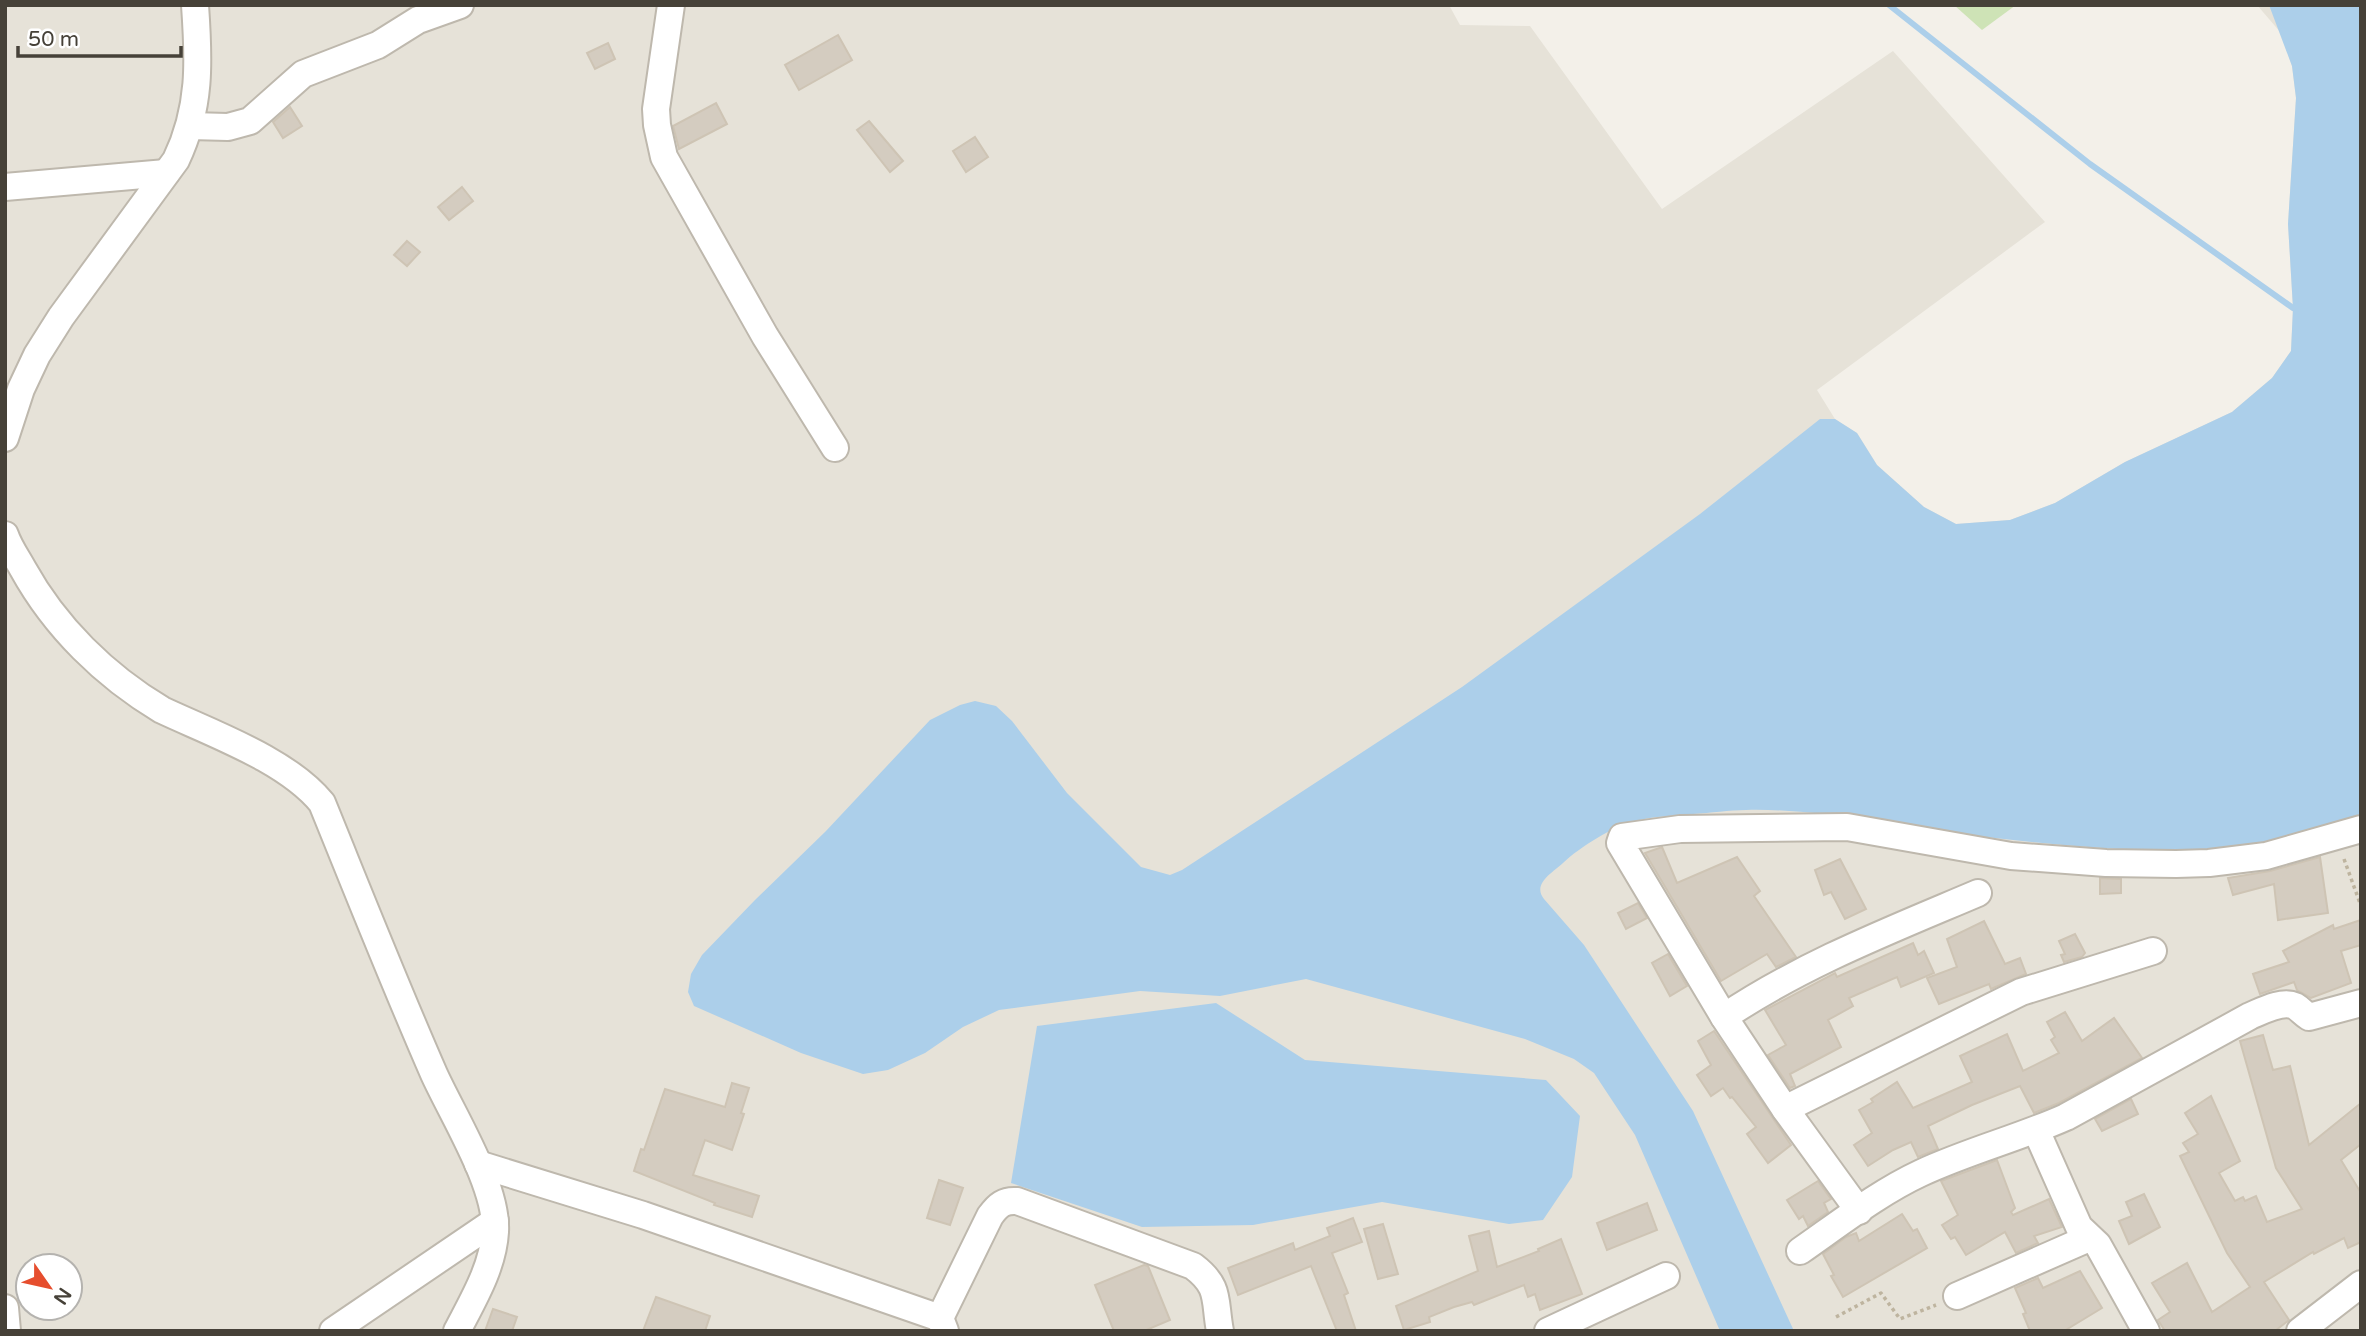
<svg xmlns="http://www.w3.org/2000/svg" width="2366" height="1336" viewBox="0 0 2366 1336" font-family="'Varela Round',sans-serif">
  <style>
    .residential { fill: #e6e2d8; fill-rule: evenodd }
    .green { fill: #cee3b6 }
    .water { fill: #accfea }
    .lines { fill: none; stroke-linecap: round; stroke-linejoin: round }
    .stream { stroke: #accfea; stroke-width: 6 }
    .building { fill: #d4ccc0; stroke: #cec4b4; stroke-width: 2 }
    .minor-casing { stroke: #beb8ad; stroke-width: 30 }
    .path { stroke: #beb49f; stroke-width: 3.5; stroke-dasharray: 3.5 3.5; stroke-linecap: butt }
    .minor { stroke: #fff; stroke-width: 26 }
  </style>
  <rect width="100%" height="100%" fill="#f3f0e9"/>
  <path class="residential" d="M5,5H1449L1460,25L1530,26L1662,209L1893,51L2045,222L1817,390L1835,419L1857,433L1877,465L1924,507L1956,524L2010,520L2055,503L2125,462L2232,412L2272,378L2291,351L2293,308L2288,224L2296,98L2292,66L2281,33L2257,5H2361V1331H5ZM28,1266H70V1308H28Z"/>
  <path class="green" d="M1954,5H2016L1982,30Z"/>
  <g class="water">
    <path d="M2269,5H2361V821C2302,837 2240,854 2178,852C2103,850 2026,842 1951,833C1923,830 1896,822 1868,819C1828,814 1786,809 1746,810C1729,810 1711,813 1693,814C1674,816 1654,816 1636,821C1613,826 1580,847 1563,863C1552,873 1532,884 1544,899L1584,945L1693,1111L1794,1331H1720L1635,1135L1594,1073L1574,1059L1525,1039L1306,979L1220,996L1140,991L999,1010L963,1027L925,1053L888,1070L863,1074L801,1053L694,1006L688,992L691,974L702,955L755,900L826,831L930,720L960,705L975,701L996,706L1012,721L1067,793L1141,867L1170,875L1182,870L1462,687L1700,514L1820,419H1835L1857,433L1877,465L1924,507L1956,524L2010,520L2055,503L2125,462L2232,412L2272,378L2291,351L2293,308L2288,224L2296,98L2292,66Z"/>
    <path d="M1216,1003L1305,1060L1546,1080L1580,1116L1572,1177L1543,1220L1509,1224L1382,1202L1253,1225L1142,1227L1011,1183L1037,1026Z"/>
  </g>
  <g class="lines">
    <path class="stream" d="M1889,5L2090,164L2293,308"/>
  </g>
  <g class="building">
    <path d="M838,35L852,60L799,90L785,65Z"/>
    <path d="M608,43L615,59L595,69L587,53Z"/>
    <path d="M716,103L727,124L679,149L673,126Z"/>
    <path d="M290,107L302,126L283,138L273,122Z"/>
    <path d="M869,121L903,161L890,172L857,130Z"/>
    <path d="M975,137L988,157L966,172L953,151Z"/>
    <path d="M462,187L473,201L449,220L438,207Z"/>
    <path d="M407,241L420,252L407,266L394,255Z"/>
    <path d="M1662,847L1677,883L1737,857L1760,891L1754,896L1796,957L1776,967L1767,954L1721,981L1645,853Z"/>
    <path d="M2320,857L2328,913L2278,920L2274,884L2233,895L2228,878L2270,871Z"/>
    <path d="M1840,859L1866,909L1845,919L1831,892L1824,895L1815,870Z"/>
    <path d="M2100,878L2121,879V893L2100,894Z"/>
    <path d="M1638,903L1647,918L1626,929L1618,913Z"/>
    <path d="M2361,920V945L2341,951L2351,983L2311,998L2297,990L2294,982L2260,994L2253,974L2289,962L2283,951L2333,925L2334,929Z"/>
    <path d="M1984,921L2005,964L2020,958L2026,974L1991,989L1989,984L1939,1004L1927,978L1957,967L1947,939Z"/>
    <path d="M2075,934L2085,953L2082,957L2064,962L2061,955L2065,954L2059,941Z"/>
    <path d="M1913,943L1918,955L1924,951L1934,973L1901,987L1897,977L1849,998L1853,1006L1828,1020L1841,1047L1790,1074L1795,1086L1790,1088L1768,1055L1786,1045L1765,1010L1835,973L1837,977Z"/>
    <path d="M1668,954L1687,986L1670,996L1652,963Z"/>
    <path d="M2065,1012L2082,1041L2114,1018L2142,1058L2059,1103L2034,1113L2020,1086L1972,1105L1928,1126L1938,1149L1918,1157L1911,1142L1893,1150L1868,1166L1854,1145L1872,1133L1859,1110L1873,1102L1871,1099L1897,1082L1913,1108L1972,1082L1960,1056L2007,1034L2023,1071L2059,1053L2051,1040L2055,1037L2047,1022Z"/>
    <path d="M1714,1031L1791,1145L1768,1163L1747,1134L1756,1127L1732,1097L1730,1098L1723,1088L1711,1096L1697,1075L1711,1065L1698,1041Z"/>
    <path d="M2263,1035L2273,1070L2290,1066L2309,1145L2361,1103V1144L2341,1160L2361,1193V1242L2348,1248L2344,1238L2314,1254L2313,1252L2264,1282L2289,1320L2275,1331H2165L2158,1320L2170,1312L2152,1283L2187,1263L2212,1312L2250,1287L2227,1253L2180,1156L2189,1152L2183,1143L2198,1134L2185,1113L2211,1096L2240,1161L2219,1173L2235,1201L2243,1197L2245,1201L2256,1196L2267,1222L2302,1209L2276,1168L2240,1041Z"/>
    <path d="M732,1083L749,1088L741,1113L744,1114L732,1150L705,1140L693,1175L759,1196L752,1217L714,1205L715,1203L634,1171L641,1149L644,1150L665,1089L725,1107Z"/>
    <path d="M2131,1099L2138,1114L2102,1131L2095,1119Z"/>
    <path d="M1997,1160L2015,1208L2011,1212L2013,1215L2049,1199L2062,1227L2034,1236L2038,1243L2016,1253L2005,1232L1966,1255L1955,1237L1951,1239L1942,1225L1958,1215L1941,1181Z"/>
    <path d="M939,1180L963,1188L950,1225L927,1218Z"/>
    <path d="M1818,1181L1831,1199L1824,1203L1828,1212L1808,1226L1803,1216L1799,1219L1787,1200Z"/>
    <path d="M2144,1194L2160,1227L2129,1244L2119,1221L2132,1216L2126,1202Z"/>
    <path d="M1647,1203L1657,1230L1607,1250L1597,1223Z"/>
    <path d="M1902,1214L1913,1231L1917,1229L1927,1248L1843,1297L1831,1276L1834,1275L1823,1254L1846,1237L1856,1233L1859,1241Z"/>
    <path d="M1353,1218L1362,1242L1332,1253L1348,1293L1344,1295L1356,1331H1337L1311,1266L1238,1295L1228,1268L1293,1243L1295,1250L1330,1236L1327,1228Z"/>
    <path d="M1383,1224L1398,1274L1378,1279L1364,1229Z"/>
    <path d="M1489,1231L1497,1267L1539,1251L1538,1249L1561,1239L1582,1294L1540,1310L1535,1294L1528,1297L1524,1285L1474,1305L1472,1302L1454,1307L1429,1317L1430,1322L1404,1330L1396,1306L1478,1271L1469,1236Z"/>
    <path d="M1144,1265L1148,1266L1170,1320L1144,1331H1114L1095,1285Z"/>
    <path d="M2080,1271L2102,1308L2064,1331H2030L2023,1314L2026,1313L2015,1288L2038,1278L2043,1288Z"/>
    <path d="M656,1297L710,1316L705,1331H643Z"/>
    <path d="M493,1309L517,1317L512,1331H485Z"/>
  </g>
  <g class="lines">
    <g class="minor-casing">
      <g id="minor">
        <path d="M671,5L656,109L657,125L664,157L765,336L835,448"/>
        <path d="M190,126L228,127L250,121L303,74L378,45L418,20L460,5"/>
        <path d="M5,187L166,173"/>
        <path d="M5,438L21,389L37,355L61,317L176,160C201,108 199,61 195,5"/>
        <path d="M5,535C9,547 17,558 23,569C55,627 105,676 162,710C213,734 287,760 322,803C359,894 395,985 434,1074C453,1116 498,1187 495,1232C493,1267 473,1300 457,1331"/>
        <path d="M1724,1017C1803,964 1891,930 1978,893"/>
        <path d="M1785,1109L2021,992L2153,951"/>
        <path d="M2036,1130L2079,1227L2098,1245L2146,1331"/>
        <path d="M478,1164L643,1215L940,1318L945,1331"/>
        <path d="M1859,1211L1785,1109L1724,1017L1620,843L1622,837L1680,829L1847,827L2011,856L2106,863L2176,864L2209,863L2266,856L2361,829"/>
        <path d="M1800,1251C1839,1224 1878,1193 1921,1173C1968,1151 2019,1138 2066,1117L2250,1016C2262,1011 2282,1000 2295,1006C2300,1009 2304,1014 2309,1017L2361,1003"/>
        <path d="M1957,1296L2089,1238"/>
        <path d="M5,1308L7,1331"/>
        <path d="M940,1318L990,1216C998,1205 1004,1200 1017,1201L1193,1266C1221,1287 1214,1300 1220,1331"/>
        <path d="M333,1331L495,1221"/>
        <path d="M1548,1331L1666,1276"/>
        <path d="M2300,1331L2361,1284"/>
      </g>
    </g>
    <g class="path">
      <path d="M2344,859L2361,906"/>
      <path d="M1836,1317L1881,1293L1900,1319L1936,1305"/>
    </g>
    <use href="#minor" class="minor"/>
  </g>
  <rect width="2366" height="1336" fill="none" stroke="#464138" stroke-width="14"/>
  <g transform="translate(49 1287) rotate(124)"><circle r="33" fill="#ffffff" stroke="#b5b3af" stroke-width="2"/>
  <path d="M0-5L12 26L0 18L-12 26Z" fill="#e64e2e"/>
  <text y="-10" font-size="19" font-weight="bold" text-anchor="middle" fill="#464138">N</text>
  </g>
  <path d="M18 46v10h163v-10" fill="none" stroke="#464138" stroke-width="3.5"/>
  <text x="28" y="46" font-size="21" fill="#464138" stroke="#ffffff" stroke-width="5" paint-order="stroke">50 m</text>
</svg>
